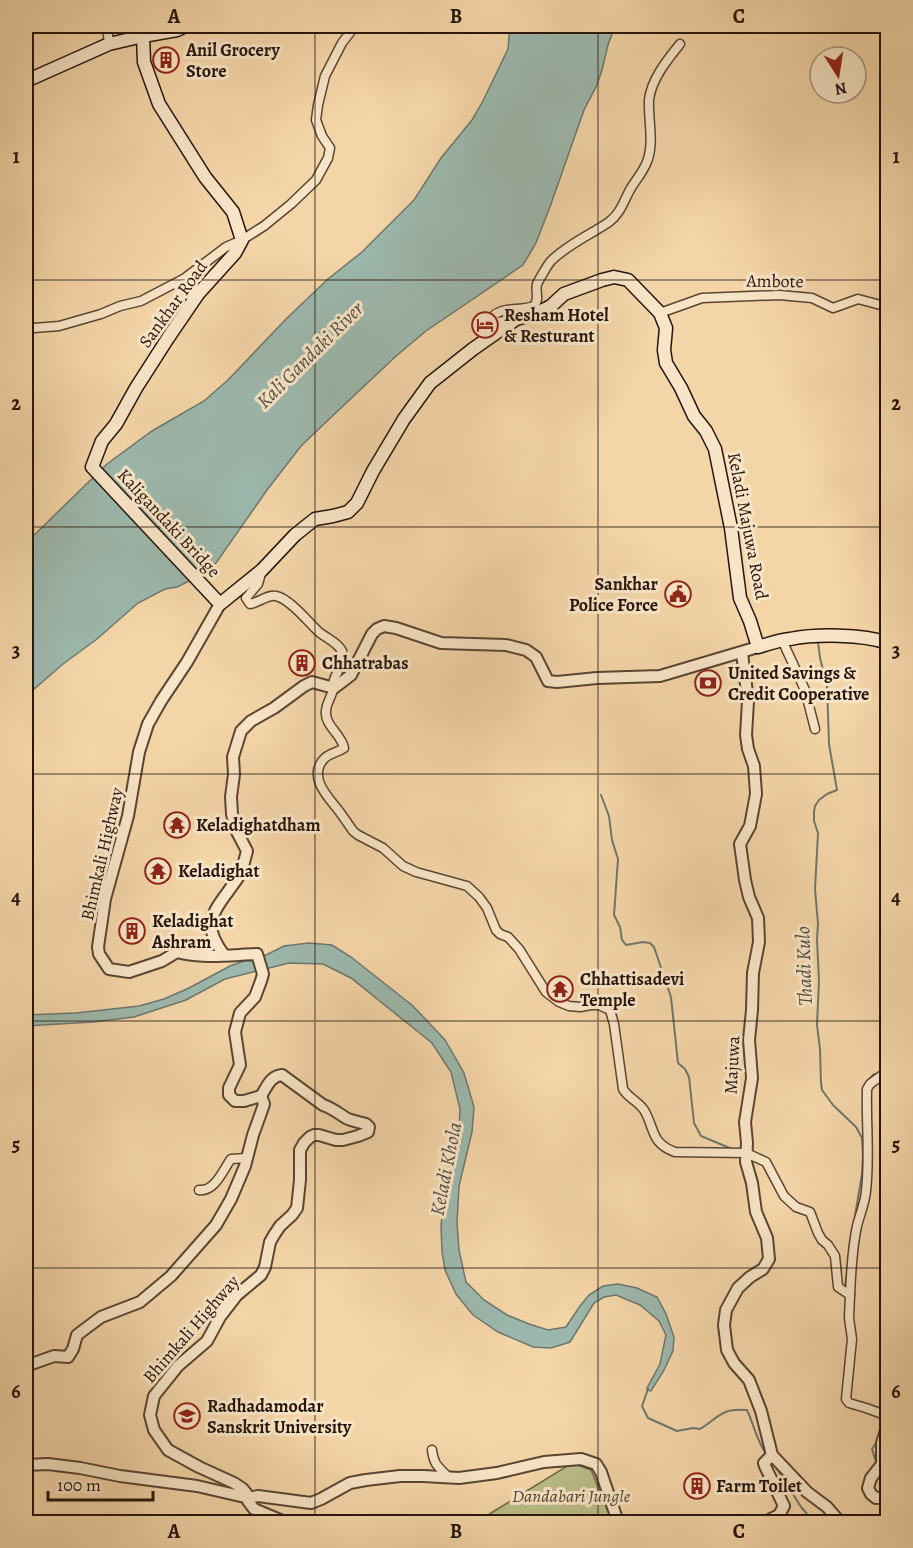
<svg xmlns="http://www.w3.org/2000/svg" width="913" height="1548" viewBox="0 0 913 1548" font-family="Alegreya,serif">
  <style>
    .green { fill: #babd89; stroke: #70694a; stroke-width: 1.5 }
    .water { fill: #9cb8ad; stroke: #6d776d; stroke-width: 1.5 }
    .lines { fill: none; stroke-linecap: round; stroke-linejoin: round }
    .stream { stroke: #6d776d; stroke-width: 2 }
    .minor-casing { stroke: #5a4533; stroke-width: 11 }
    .tertiary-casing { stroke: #5a4533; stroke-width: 14 }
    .secondary-casing { stroke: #26150c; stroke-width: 15 }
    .minor { stroke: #f8e4c6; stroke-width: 8 }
    .tertiary { stroke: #f8e4c6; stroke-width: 10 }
    .secondary { stroke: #f8e4c6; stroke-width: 12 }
    .grid { fill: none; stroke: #26150c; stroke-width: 1.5; stroke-opacity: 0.55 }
    .labels { text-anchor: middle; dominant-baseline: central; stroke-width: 6; stroke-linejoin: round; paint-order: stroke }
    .poi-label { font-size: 18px; font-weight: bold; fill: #26150c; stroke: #f8e4c6; text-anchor: start }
    .street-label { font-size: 18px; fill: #26150c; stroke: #f8e4c6 }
    .park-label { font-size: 18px; font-style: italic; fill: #524732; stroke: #f8e4c6 }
    .water-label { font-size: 20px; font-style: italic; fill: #4f4e44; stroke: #f8e4c6 }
    .neatline { fill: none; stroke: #26150c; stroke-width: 2 }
    .grid-label { font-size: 20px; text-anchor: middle; font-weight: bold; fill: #26150c }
  </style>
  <rect width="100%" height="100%" fill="#f4d5a8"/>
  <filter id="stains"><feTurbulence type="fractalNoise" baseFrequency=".00333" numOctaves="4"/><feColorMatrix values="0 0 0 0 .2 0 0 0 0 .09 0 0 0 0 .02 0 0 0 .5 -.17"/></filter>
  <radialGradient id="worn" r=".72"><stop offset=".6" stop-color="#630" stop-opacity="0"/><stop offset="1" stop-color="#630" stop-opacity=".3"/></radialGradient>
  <path class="green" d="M572,1463L591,1470L608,1511L615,1522H478L491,1513Z"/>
  <g class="water">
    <path d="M510,26H615L608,45L602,70L597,85L584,110L551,204L536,243L523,265L426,331L395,357L325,423L301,446L267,490L216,563L191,580L177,587L165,589L138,603L97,639L63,664L26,696V543L107,464L152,431L204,401L228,380L286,319L328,279L362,252L414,200L441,158L472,120L482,103L508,49Z"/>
    <path d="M309,943L332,945L351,957L413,1006L445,1040L464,1073L474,1107L472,1132L459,1186L457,1223L459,1250L466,1282L484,1300L507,1315L529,1324L548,1330L566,1327L580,1306L589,1295L603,1286L618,1284L637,1288L657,1297L666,1314L674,1337L673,1351L663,1372L651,1391L647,1390V1388L660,1364L666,1335L659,1321L640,1305L616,1295L604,1297L594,1303L570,1342L551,1348L533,1347L498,1332L473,1315L456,1294L445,1270L442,1252L441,1225L447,1180L459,1129L460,1109L451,1072L432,1043L351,978L323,964L289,963L225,979L186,1000L134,1017L93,1022L26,1026V1015L76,1013L139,1006L164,999L189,988L230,966L255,957L266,955L284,946Z"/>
  </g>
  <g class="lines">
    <g class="stream">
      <path d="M818,642L820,658L827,685L829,744L837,790L827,794L819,800L815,806L814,812V821L818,833L815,889L818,924L817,940L819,981L817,1025L820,1049L821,1083L822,1090L833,1105L856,1127L862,1138L863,1154L862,1174L854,1222"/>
      <path d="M601,795L609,816L612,840L618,859L614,915L620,927L622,940L626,945L643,942L650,943L654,947L671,997L678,1063L685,1069L689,1077L694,1123L701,1136L732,1149"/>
      <path d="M867,1082L874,1074L879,1075"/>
      <path d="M845,1287L848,1263"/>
      <path d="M648,1389L642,1406L648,1418L677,1431L693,1428L700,1429C720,1417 720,1408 747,1410C754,1425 757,1442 767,1455"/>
      <path d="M882,1429V1416"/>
      <path d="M774,1464L801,1507L814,1522"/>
      <path d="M877,1465L872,1449L878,1440"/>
    </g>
    <g class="minor-casing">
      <g id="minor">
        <path d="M107,26L109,44"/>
        <path d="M660,313L702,298L779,295L812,298L833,308L858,299L888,307"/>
        <path d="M512,320L491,323L489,322C498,304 519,312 534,306C540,299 535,293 537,284C539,280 548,264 551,261C568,244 590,235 609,222C621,213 624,200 631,188C636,180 642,173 646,164C655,145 648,121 649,100C651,80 667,60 680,44"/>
        <path d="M26,327L34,328L59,326L101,314L120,306L141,301L185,278L226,247L242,240L264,226L291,204L316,180L328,158L330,148L322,136L316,120L318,105L325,76L342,43L355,26"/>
        <path d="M262,570L258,584L246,598L250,604C258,603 268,594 276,596C290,599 308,622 319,632C326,638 341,644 343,654C345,664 337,670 334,680C332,684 334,689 332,693C330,699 326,705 326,711C324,725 342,735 344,748C337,753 328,753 323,760C308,778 329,798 339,811C344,818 349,825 353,831L358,835L383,848L403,866L416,872L467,886L479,897L487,908L496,930L500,934L508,937L519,949L546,992L559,1002L569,1006L580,1007L591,1005H599L610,1010L614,1024L623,1089C628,1098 638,1101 644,1110C655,1128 650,1143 675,1152L746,1153L755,1157L766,1162L784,1196L796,1207L810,1212L818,1233L822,1240L828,1245L835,1256L838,1287L850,1295L849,1318L852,1339L846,1399L849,1403L866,1408L888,1416"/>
        <path d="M782,640L805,690L815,729"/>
        <path d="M199,1190C215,1192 223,1170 231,1159L247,1158"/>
        <path d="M850,1295C851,1272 852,1249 857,1226C860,1214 865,1203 866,1191C870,1157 866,1123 867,1089L870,1084L885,1073H888"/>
        <path d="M432,1450C434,1466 439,1467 449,1478"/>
      </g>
    </g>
    <g class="tertiary-casing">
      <g id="tertiary">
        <path d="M220,604L187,662L161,701L148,724L139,752L128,816L105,899L98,947L99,954L109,969L129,972L162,961L177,952C203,959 230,955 257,954L263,974L261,981L255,997L240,1013L235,1032L240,1065L229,1088V1095L235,1101H244L261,1096C267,1087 270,1076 282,1075L323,1105C332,1108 338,1113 346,1118C352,1121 359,1122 366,1124L369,1127L368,1132L358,1136L343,1140H336L319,1135H314L310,1137L304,1143L300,1150V1180L297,1208L292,1215L280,1226L274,1235L270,1242L265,1267L261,1275L237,1295L220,1317L207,1341L178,1366L154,1396L150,1415L154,1430L168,1450L199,1467L234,1483L243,1489L247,1494L248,1501L254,1509L285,1522"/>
        <path d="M742,653L748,701L746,735L748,749L754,766L756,794L750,826L740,844L745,880L749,897L758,918L759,942L753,973L752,1010L749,1040L752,1078L745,1122L747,1143L746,1162L752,1183L756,1212L767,1238L769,1259L763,1269L750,1277L738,1288L726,1310L724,1325L727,1350L734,1363L749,1380L761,1411L772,1455"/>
        <path d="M224,955C205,929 208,918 227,893C231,887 237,880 240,874C243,867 245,859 247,851L236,830L232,814L231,797L234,774L233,757L241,731L251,721L274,708L304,686L312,682L334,688L351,675L372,634L377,629L384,626L396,628L441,643L506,645L526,650L536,657L548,681L557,682L597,678L660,676L758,647"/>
        <path d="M26,1366L54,1356L68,1357L73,1349L77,1335L101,1317L140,1302L171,1276L216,1225L231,1199L245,1166L253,1135L262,1110L264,1104L261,1096"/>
        <path d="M888,1424L882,1443V1464L871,1478L868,1488L871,1494L876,1498H888"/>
        <path d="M772,1455L807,1492L827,1507L840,1522"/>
        <path d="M26,1465L48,1464L80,1468L120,1476L197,1486L249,1498L258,1496L311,1503L321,1499L350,1483L366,1480L400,1476H423L459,1478L497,1473L544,1462L581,1459L596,1464L601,1472L617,1519L622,1522"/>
        <path d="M765,1522L779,1515L784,1506L765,1466L764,1463L772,1455"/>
        <path d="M886,1522H888"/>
      </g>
    </g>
    <g class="secondary-casing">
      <g id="secondary">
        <path d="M143,36L144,62L159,104L205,177L233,212L242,240L235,253L198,294L168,338L136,388L116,424L102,441L92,467L220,604L262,570L295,535L315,519L333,516L348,512L357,503L373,471L404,419L430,383L473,349L516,319L539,312L551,306L564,294L602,280L614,277L628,280L660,313L666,328L664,350L666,363L681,388L694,416L706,431L715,449L731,528L740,598L750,621L758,647C768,644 779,640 790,639C816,634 862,634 888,643"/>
        <path d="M26,81L109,44L143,36L177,30L186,26"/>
      </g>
    </g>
    <use href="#minor" class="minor"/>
    <use href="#tertiary" class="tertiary"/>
    <use href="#secondary" class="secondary"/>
  </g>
  <path class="grid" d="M315,26V1522M598,26V1522M26,280H888M26,527H888M26,774H888M26,1021H888M26,1268H888"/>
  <defs>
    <g id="building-ring" transform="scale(1.35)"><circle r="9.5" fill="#f8e4c6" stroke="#8f2418" stroke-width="1.5"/><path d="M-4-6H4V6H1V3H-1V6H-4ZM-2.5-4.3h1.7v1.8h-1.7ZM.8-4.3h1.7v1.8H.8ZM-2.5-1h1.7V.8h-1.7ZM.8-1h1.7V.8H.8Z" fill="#8f2418"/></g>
    <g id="hotel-ring" transform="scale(1.35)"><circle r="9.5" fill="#f8e4c6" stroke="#8f2418" stroke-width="1.5"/><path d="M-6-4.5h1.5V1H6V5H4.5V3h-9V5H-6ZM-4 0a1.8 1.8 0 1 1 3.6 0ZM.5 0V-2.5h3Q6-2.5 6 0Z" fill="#8f2418"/></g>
    <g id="civic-ring" transform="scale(1.35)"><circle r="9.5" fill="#f8e4c6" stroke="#8f2418" stroke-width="1.5"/><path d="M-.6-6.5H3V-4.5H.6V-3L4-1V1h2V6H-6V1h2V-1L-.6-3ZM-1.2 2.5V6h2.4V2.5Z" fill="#8f2418"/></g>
    <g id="bank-ring" transform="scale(1.35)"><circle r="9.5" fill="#f8e4c6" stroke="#8f2418" stroke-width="1.5"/><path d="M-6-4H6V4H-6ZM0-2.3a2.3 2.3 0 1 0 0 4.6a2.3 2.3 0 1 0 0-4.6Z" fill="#8f2418"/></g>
    <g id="temple-ring" transform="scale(1.35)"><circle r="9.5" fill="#f8e4c6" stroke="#8f2418" stroke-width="1.5"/><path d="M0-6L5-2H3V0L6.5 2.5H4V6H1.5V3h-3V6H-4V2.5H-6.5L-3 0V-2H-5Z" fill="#8f2418"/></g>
    <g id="university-ring" transform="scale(1.35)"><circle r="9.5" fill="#f8e4c6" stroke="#8f2418" stroke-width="1.5"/><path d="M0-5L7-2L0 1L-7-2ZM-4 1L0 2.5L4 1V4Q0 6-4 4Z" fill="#8f2418"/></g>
  </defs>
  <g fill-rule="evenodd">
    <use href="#building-ring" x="166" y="60"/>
    <use href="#hotel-ring" x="485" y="325"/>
    <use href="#civic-ring" x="678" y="594"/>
    <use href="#building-ring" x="302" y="663"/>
    <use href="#bank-ring" x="708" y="683"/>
    <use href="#temple-ring" x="177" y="825"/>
    <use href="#temple-ring" x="158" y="871"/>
    <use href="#building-ring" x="132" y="931"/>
    <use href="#temple-ring" x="560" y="989"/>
    <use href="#university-ring" x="187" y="1416"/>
    <use href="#building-ring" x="697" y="1486"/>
  </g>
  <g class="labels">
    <g class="poi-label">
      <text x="186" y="50">Anil Grocery<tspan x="186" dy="21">Store</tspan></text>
      <text x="504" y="315">Resham Hotel<tspan x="504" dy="21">&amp; Resturant</tspan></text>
      <text x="658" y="584" text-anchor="end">Sankhar<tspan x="658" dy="21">Police Force</tspan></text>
      <text x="322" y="663">Chhatrabas</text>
      <text x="728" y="673">United Savings &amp;<tspan x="728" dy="21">Credit Cooperative</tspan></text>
      <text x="196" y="825">Keladighatdham</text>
      <text x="178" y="871">Keladighat</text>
      <text x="152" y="921">Keladighat<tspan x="152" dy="21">Ashram</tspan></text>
      <text x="580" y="979">Chhattisadevi<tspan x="580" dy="21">Temple</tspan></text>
      <text x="207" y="1406">Radhadamodar<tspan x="207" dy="21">Sanskrit University</tspan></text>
      <text x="716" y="1486">Farm Toilet</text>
    </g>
    <g class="street-label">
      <text transform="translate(775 281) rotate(1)">Ambote</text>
      <text transform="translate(173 304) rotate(-54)">Sankhar Road</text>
      <text transform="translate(169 523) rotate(47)">Kaligandaki Bridge</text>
      <text transform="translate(748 526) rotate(79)">Keladi Majuwa Road</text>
      <text transform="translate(102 854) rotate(-77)">Bhimkali Highway</text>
      <text transform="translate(732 1065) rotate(-87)">Majuwa</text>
      <text transform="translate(191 1329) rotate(-49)">Bhimkali Highway</text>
    </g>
    <g class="park-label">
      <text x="571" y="1496">Dandabari Jungle</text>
    </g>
    <g class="water-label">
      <text transform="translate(310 355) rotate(-45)">Kali Gandaki River</text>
      <text transform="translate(804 966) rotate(-92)">Thadi Kulo</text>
      <text transform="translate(446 1169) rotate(-79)">Keladi Khola</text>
    </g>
  </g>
  <rect width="913" height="1548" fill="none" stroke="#f4d5a8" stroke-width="66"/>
  <g transform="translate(838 75) rotate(168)"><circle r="28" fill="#f8e4c6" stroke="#a4917c" stroke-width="1.5"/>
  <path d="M0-4.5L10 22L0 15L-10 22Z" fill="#8f2418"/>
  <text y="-9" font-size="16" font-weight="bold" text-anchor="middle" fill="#26150c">N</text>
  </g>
  <path d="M48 1491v9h105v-9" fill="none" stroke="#26150c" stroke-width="3"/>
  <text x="57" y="1491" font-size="18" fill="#26150c" stroke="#f8e4c6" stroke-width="4.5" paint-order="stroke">100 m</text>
  <rect x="33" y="33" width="847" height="1482" class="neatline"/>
  <g class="grid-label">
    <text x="174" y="23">A</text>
    <text x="456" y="23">B</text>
    <text x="739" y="23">C</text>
    <text x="16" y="163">1</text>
    <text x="896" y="163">1</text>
    <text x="16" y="410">2</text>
    <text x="896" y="410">2</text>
    <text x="16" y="657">3</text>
    <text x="896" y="657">3</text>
    <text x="16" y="904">4</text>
    <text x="896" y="904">4</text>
    <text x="16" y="1151">5</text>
    <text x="896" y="1151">5</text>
    <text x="16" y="1398">6</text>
    <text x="896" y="1398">6</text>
    <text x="174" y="1538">A</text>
    <text x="456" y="1538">B</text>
    <text x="739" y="1538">C</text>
  </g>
  <rect width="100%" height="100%" filter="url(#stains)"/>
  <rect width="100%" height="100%" fill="url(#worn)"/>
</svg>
